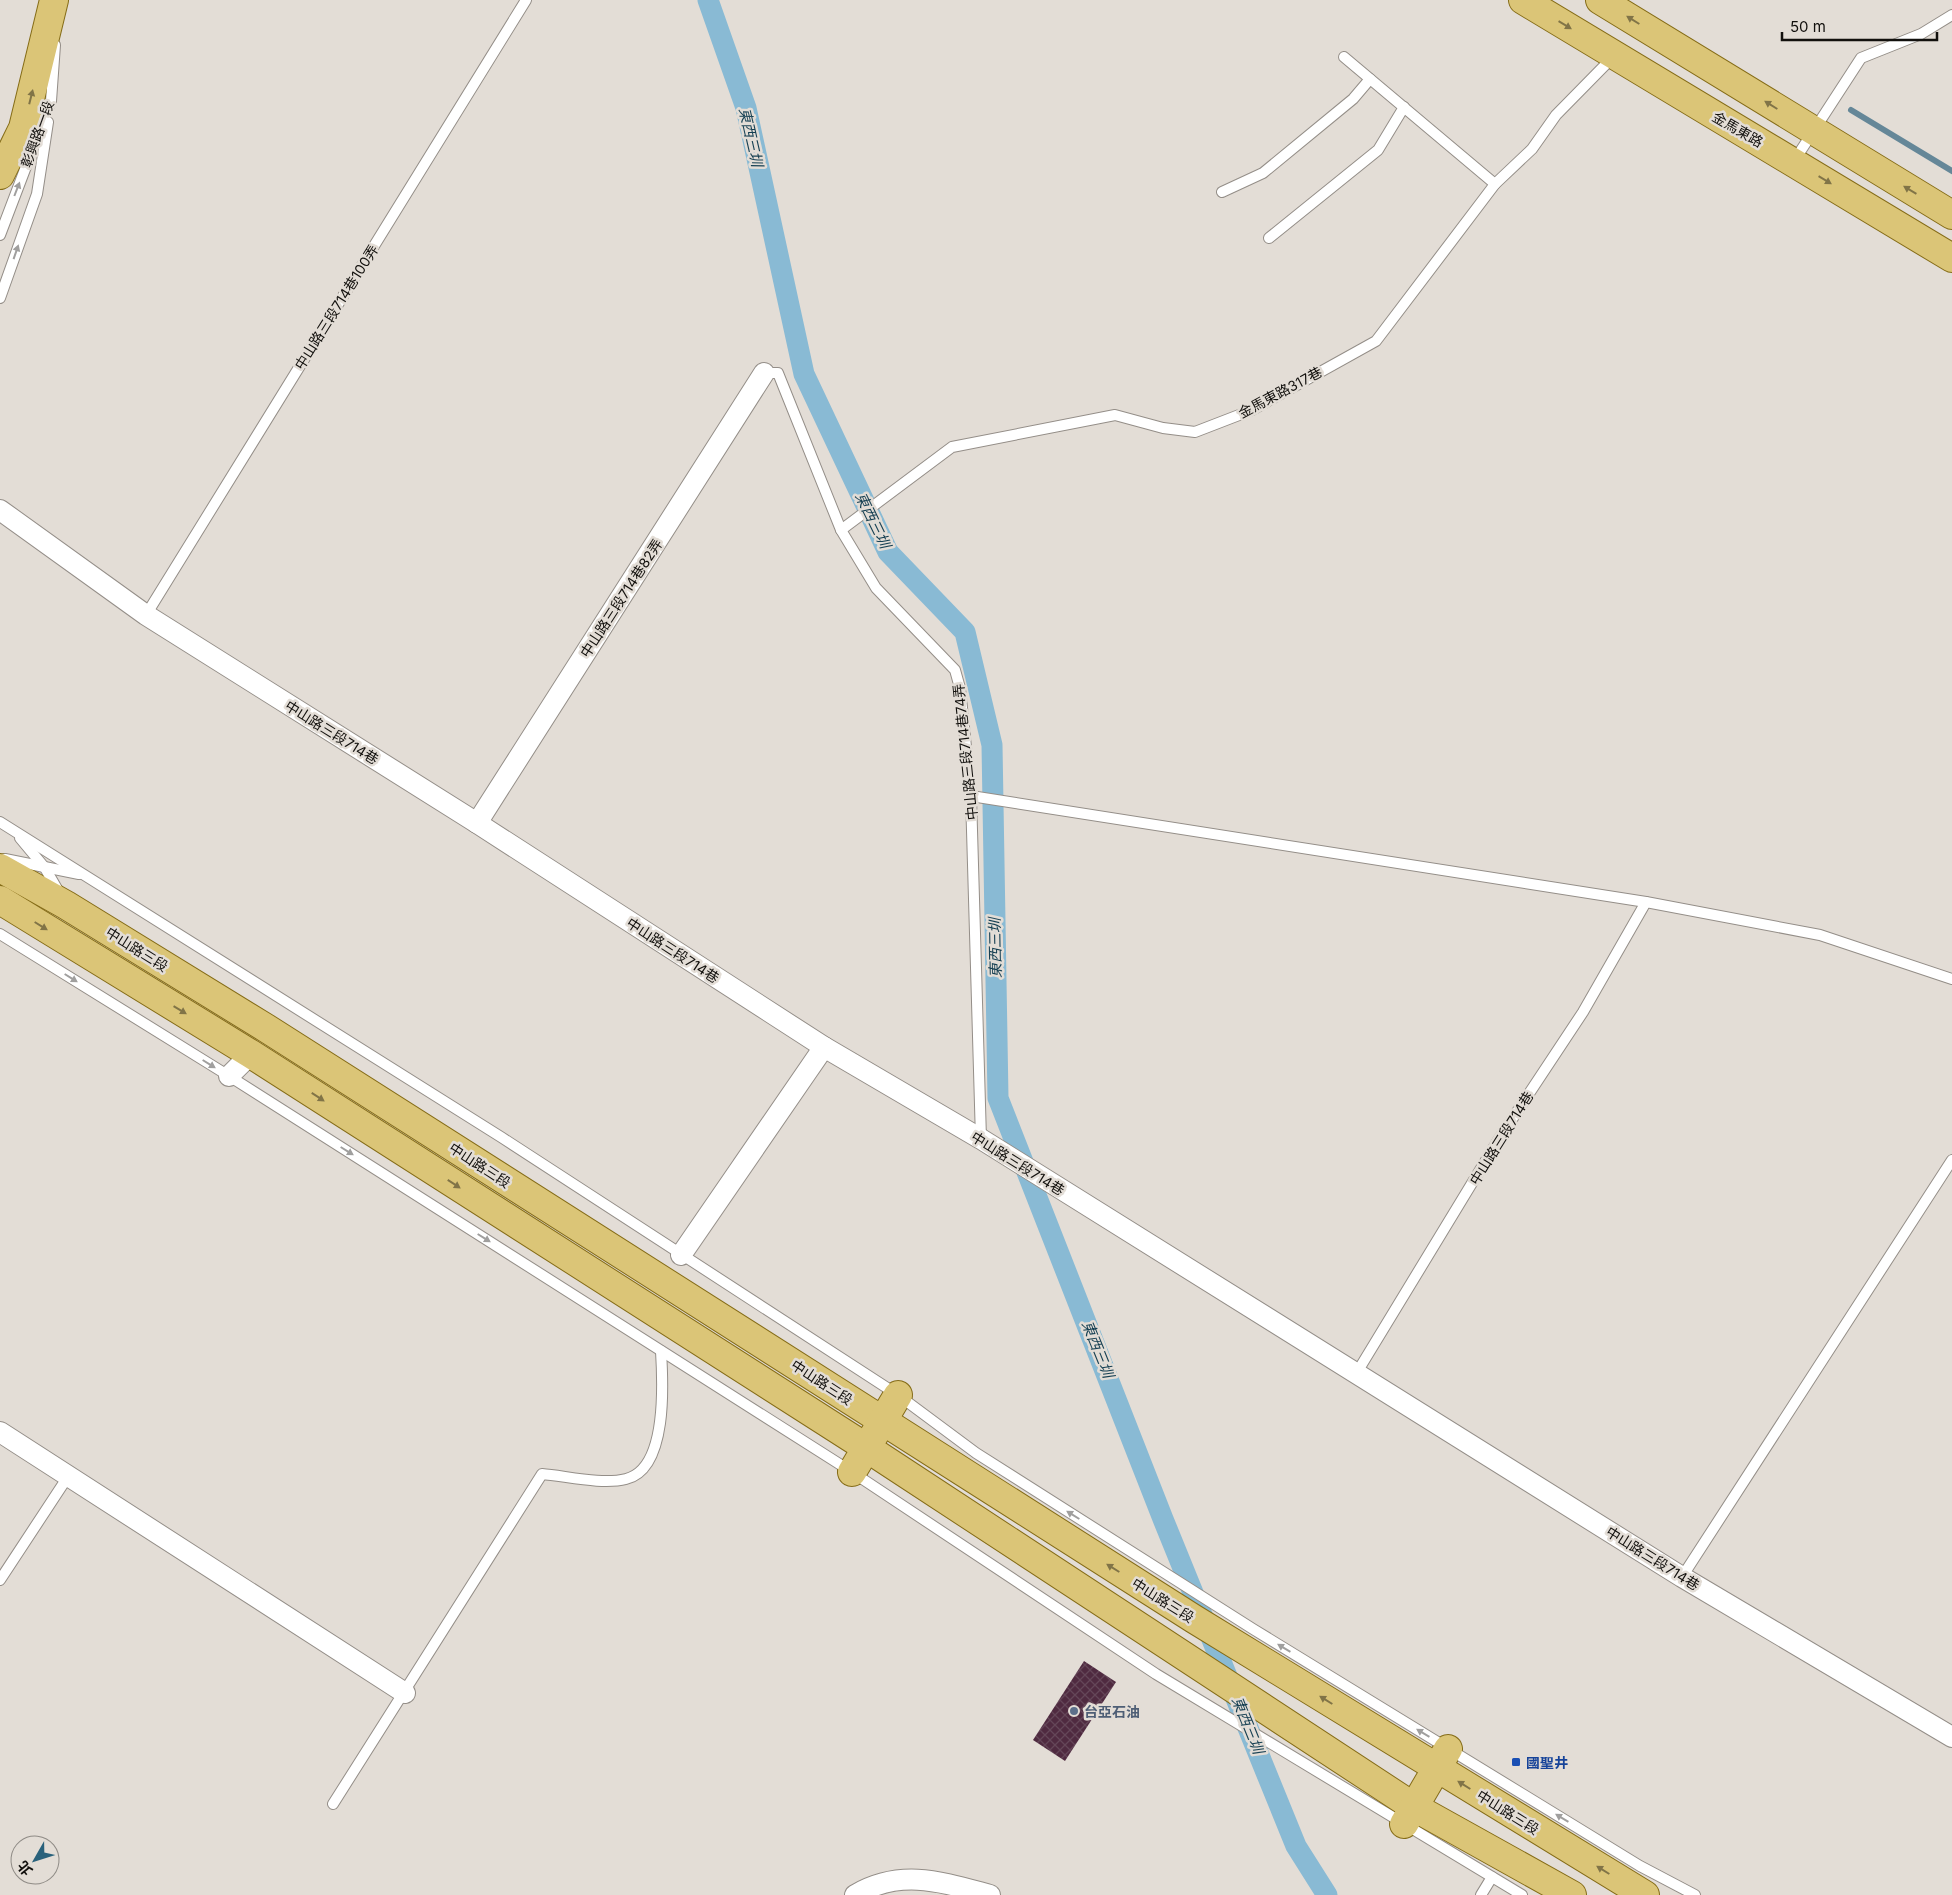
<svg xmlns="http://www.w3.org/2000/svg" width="1952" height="1895" viewBox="0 0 1952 1895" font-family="Inter,'Noto Sans TC',sans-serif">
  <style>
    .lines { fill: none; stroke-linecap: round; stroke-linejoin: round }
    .stream { stroke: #658798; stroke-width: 6 }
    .canal { stroke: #89bad4; stroke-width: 21 }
    .building { fill: url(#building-cross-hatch) }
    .service-casing { stroke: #948e88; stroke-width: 12 }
    .minor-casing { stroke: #948e88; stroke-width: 22 }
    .primary-casing { stroke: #856c17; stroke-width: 30 }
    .service { stroke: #fff; stroke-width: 10 }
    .minor { stroke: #fff; stroke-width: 20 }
    .primary { stroke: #dbc577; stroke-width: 28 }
    .oneway { fill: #817447 }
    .oneway2 { fill: #a09f9e }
    .service-dot { fill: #5c6f8a; stroke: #e3ddd6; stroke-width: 2 }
    .transit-dot { fill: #1a4fb4; stroke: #e3ddd6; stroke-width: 2 }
    .labels { text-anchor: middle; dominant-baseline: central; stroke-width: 5; stroke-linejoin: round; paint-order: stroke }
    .street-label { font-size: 14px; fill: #12100d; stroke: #e3ddd6 }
    .service-label { font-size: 14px; font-weight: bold; fill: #4e5e75; stroke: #e3ddd6; text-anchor: start }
    .transit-label { font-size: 14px; font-weight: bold; fill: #164399; stroke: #e3ddd6; text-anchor: start }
    .water-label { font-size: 15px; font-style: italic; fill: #153f52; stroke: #e3ddd6 }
  </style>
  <defs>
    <pattern id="building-cross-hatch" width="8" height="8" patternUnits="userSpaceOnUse" patternTransform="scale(1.25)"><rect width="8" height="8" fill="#4f2a40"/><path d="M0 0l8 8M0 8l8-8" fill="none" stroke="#644658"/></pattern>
  </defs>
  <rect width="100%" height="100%" fill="#e3ddd6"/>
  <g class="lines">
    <path class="stream" d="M1851,110L1952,171"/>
    <path class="canal" d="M708,0L746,108L804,374L888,552L965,632L992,745L998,1098L1163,1519L1296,1846L1327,1895"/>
  </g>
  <path class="building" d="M1084,1661L1116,1682L1065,1761L1033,1740Z"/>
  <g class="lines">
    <g class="service-casing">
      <g id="service">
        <path d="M1344,57L1495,184"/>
        <path d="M1794,161L1861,58L1921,34L1952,15"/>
        <path d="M1222,192L1263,173L1353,99L1370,79"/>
        <path d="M0,235L51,101L55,45"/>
        <path d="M1269,238L1378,150L1404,107"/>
        <path d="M0,298L37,194L48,122"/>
        <path d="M764,373H778L841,530L876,588L955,670L960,688L971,796L981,1139"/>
        <path d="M841,530L952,447L1115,415L1163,428L1195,432L1252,410L1376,341L1495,184L1532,149L1556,115L1614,56"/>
        <path d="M146,615L526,0"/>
        <path d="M971,796L1646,902L1820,935L1952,979"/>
        <path d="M0,822L501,1137L898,1395L976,1453L1253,1629L1640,1866L1695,1895"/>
        <path d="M20,838L45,868L60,894"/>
        <path d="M5,859L79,874"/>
        <path d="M0,934L229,1076L852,1472L1156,1674L1522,1895"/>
        <path d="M1356,1374L1497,1142L1583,1012L1646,902"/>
        <path d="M1682,1577L1952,1160"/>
        <path d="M0,1580L69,1475"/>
        <path d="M333,1804L542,1474C566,1476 602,1485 626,1479C668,1469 663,1383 661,1351"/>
        <path d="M1481,1895L1492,1877"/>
      </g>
    </g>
    <g class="minor-casing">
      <g id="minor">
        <path d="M0,510L146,615L477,823L824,1047L981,1139L1682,1577L1952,1737"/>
        <path d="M477,823L764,373"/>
        <path d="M229,1076L251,1054"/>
        <path d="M681,1255L824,1047"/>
        <path d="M0,1432L405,1693"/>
        <path d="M855,1895C901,1868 942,1882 990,1895"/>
      </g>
    </g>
    <g class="primary-casing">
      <g id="primary">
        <path d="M1523,0L1952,258"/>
        <path d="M1600,0L1952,215"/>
        <path d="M0,175L23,128L54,0"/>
        <path d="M0,868L66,905L266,1028L1194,1619L1645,1895"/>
        <path d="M0,900L251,1054L867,1448L1414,1807L1572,1895"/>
        <path d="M852,1472L898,1395"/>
        <path d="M1404,1824L1448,1749"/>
      </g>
    </g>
    <use href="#service" class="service"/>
    <use href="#minor" class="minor"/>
    <use href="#primary" class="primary"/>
  </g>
  <defs><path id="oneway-solid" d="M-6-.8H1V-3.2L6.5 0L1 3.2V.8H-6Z" transform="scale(1.25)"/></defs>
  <g class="oneway">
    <use href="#oneway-solid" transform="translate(1633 20) rotate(-148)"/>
    <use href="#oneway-solid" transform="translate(1565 25) rotate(31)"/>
    <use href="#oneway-solid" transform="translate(31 97) rotate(-76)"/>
    <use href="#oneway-solid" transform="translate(1771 105) rotate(-148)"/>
    <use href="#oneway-solid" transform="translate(1825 180) rotate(31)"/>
    <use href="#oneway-solid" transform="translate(1910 190) rotate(-149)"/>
    <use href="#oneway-solid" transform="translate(41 926) rotate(32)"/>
    <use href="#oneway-solid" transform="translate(180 1010) rotate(31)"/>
    <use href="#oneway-solid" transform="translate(318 1097) rotate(33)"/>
    <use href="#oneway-solid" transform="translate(454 1184) rotate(33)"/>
    <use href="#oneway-solid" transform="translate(1113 1568) rotate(-148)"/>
    <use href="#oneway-solid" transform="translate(1326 1700) rotate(-148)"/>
    <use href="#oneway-solid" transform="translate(1464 1785) rotate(-148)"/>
    <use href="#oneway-solid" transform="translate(1603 1870) rotate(-148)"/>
  </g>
  <g class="oneway2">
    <use href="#oneway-solid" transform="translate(17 189) rotate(-69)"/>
    <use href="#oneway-solid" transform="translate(16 252) rotate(-71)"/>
    <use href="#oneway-solid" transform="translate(71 978) rotate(32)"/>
    <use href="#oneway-solid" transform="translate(209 1064) rotate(32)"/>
    <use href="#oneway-solid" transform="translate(347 1151) rotate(32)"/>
    <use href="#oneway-solid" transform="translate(484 1238) rotate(32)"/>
    <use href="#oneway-solid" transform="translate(1073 1515) rotate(-148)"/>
    <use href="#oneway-solid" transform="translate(1284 1648) rotate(-149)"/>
    <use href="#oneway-solid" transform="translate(1423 1733) rotate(-149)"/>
    <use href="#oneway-solid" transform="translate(1562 1818) rotate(-149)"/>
  </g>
  <circle class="service-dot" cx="1074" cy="1711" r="5"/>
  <rect class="transit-dot" x="1511" y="1757" width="10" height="10" rx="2.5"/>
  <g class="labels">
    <g class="street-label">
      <text transform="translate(1738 129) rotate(30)">金馬東路</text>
      <text transform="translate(37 134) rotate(-70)">彰興路一段</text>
      <text transform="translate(336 307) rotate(-58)">中山路三段714巷100弄</text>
      <text transform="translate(1280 392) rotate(-28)">金馬東路317巷</text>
      <text transform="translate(621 598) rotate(-57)">中山路三段714巷82弄</text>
      <text transform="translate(332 732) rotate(32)">中山路三段714巷</text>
      <text transform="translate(965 752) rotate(-96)">中山路三段714巷74弄</text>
      <text transform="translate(137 949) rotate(32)">中山路三段</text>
      <text transform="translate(673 950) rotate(33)">中山路三段714巷</text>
      <text transform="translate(1501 1138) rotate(-58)">中山路三段714巷</text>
      <text transform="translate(1018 1163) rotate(32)">中山路三段714巷</text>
      <text transform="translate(480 1165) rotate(33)">中山路三段</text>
      <text transform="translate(822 1382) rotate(33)">中山路三段</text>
      <text transform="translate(1653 1558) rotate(32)">中山路三段714巷</text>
      <text transform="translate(1163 1600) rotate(32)">中山路三段</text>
      <text transform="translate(1508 1812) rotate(32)">中山路三段</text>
    </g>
    <g class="service-label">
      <text x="1084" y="1711">台亞石油</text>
    </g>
    <g class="transit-label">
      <text x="1526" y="1762">國聖井</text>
    </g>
    <g class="water-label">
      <text transform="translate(751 137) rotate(77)">東西三圳</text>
      <text transform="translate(873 520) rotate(64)">東西三圳</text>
      <text transform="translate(995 948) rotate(-91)">東西三圳</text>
      <text transform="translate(1098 1349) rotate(68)">東西三圳</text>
      <text transform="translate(1248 1725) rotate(68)">東西三圳</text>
    </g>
  </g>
  <g transform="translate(35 1860) rotate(231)"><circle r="24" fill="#e3ddd6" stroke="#8f8b86"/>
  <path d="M0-4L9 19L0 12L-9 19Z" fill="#29617b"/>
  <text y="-8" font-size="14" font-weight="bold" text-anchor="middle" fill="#12100d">北</text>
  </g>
  <path d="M1782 32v8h155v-8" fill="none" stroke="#12100d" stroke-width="2.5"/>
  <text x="1790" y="32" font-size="15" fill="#12100d" stroke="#e3ddd6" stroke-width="4" paint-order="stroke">50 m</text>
</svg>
